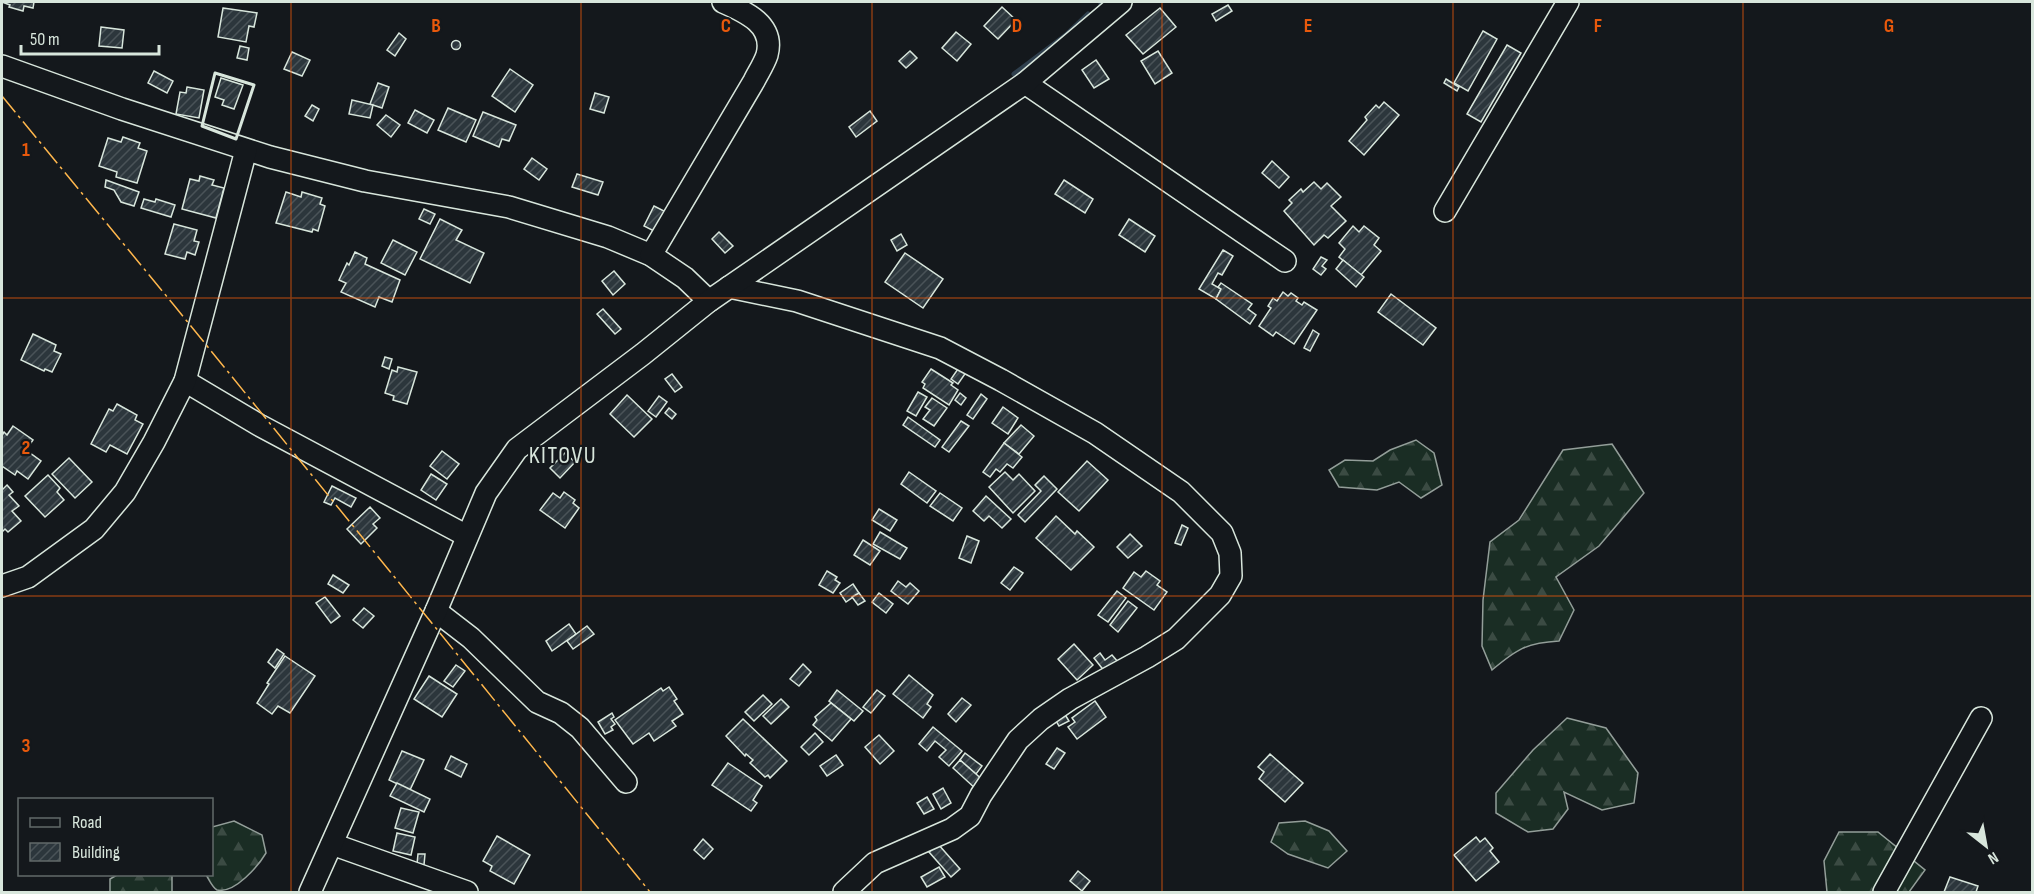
<svg xmlns="http://www.w3.org/2000/svg" width="2034" height="894" viewBox="0 0 2034 894" font-family="'Sofia Sans Condensed',sans-serif">
  <style>
    .forest { fill: url(#forest-firs); stroke: #939e99; stroke-width: 1.5 }
    .lines { fill: none; stroke-linecap: round; stroke-linejoin: round }
    .stream { stroke: #2f3f4d; stroke-width: 5 }
    .building { fill: url(#building-hatch); stroke: #d8e6dc; stroke-width: 1.5 }
    .minor-casing { stroke: #d8e6dc; stroke-width: 24 }
    .minor { stroke: #14181c; stroke-width: 21 }
    .wall { stroke: #d8e6dc; stroke-width: 3 }
    .power { stroke: #ffb74d; stroke-width: 1.5; stroke-dasharray: 21 4.5 3 4.5; stroke-linecap: butt }
    .grid { fill: none; stroke: #e8590c; stroke-width: 1.5; stroke-opacity: 0.55 }
    .labels { text-anchor: middle; dominant-baseline: central; stroke-width: 4.5; stroke-linejoin: round; paint-order: stroke }
    .quarter-label { font-size: 24px; letter-spacing: 1.5px; fill: #d8e6dc; stroke: #14181c }
    .grid-label { font-size: 20px; text-anchor: middle; font-weight: bold; fill: #e8590c; stroke: #14181c; stroke-width: 4.5; stroke-linejoin: round; paint-order: stroke }
  </style>
  <defs>
    <pattern id="forest-firs" width="22" height="20" patternUnits="userSpaceOnUse" patternTransform="scale(1.5)"><rect width="22" height="20" fill="#1a2d24"/><path d="M5 1l3.5 6h-7zM16 11l3.5 6h-7z" fill="#3b4b43"/></pattern>
    <pattern id="building-hatch" width="6" height="6" patternUnits="userSpaceOnUse" patternTransform="scale(1.5)"><rect width="6" height="6" fill="#2c363c"/><path d="M-1 1l2-2M0 6l6-6M5 7l2-2" fill="none" stroke="#4a5358"/></pattern>
  </defs>
  <rect width="100%" height="100%" fill="#14181c"/>
  <g class="forest">
    <path d="M1416,440L1434,453L1442,485L1421,498L1399,482L1377,490L1339,487L1329,470L1345,460L1373,461L1390,450Z"/>
    <path d="M1612,444L1644,493L1599,546L1556,577L1574,610L1559,641C1526,643 1517,649 1492,670L1482,646L1483,600L1490,542L1519,520L1563,450Z"/>
    <path d="M1567,718L1606,728L1638,773L1634,803L1602,810L1564,792L1568,809L1553,829L1528,832L1496,813V793L1533,750Z"/>
    <path d="M234,821L262,835L266,853C259,865 235,894 217,890C212,887 209,879 206,875L212,874V827Z"/>
    <path d="M1305,821L1329,831L1347,851L1328,868L1288,854L1271,842L1279,823Z"/>
    <path d="M1839,832H1878L1925,870L1909,892H1827L1824,861Z"/>
    <path d="M117,875H172V892H110V879Z"/>
  </g>
  <g class="lines">
    <g class="stream">
      <path d="M1101,4L1104,2"/>
      <path d="M1014,74L1066,35L1088,14"/>
    </g>
  </g>
  <g class="building">
    <path d="M2,2H34L33,8L24,6L23,11L9,7L10,5Z"/>
    <path d="M1228,5L1232,11L1216,21L1212,14Z"/>
    <path d="M1002,7L1016,20L998,39L984,26Z"/>
    <path d="M223,8L257,13L254,27L249,26L246,42L218,37Z"/>
    <path d="M1160,8L1176,27L1143,54L1126,35Z"/>
    <path d="M101,27L124,30L122,48L99,46Z"/>
    <path d="M1483,31L1497,39L1468,91L1454,83Z"/>
    <path d="M956,32L971,44L957,61L942,48Z"/>
    <path d="M399,33L406,39L395,56L387,50Z"/>
    <circle cx="456" cy="45" r="4.5"/>
    <path d="M1507,45L1521,53L1481,122L1467,114Z"/>
    <path d="M240,46L249,48L247,60L237,58Z"/>
    <path d="M910,51L917,58L906,68L899,61Z"/>
    <path d="M1158,51L1172,73L1155,84L1141,61Z"/>
    <path d="M292,52L310,60L302,76L284,69Z"/>
    <path d="M1096,60L1109,79L1094,88L1082,70Z"/>
    <path d="M510,69L533,85L515,112L492,96Z"/>
    <path d="M154,71L173,81L167,93L148,83Z"/>
    <path d="M221,78L243,85L234,109L222,105L224,100L215,97Z"/>
    <path d="M1446,79L1459,87L1457,91L1444,83Z"/>
    <path d="M378,83L389,87L382,108L370,104Z"/>
    <path d="M187,87L204,90L199,118L176,114L180,92L186,93Z"/>
    <path d="M595,93L609,97L604,113L590,109Z"/>
    <path d="M352,100L373,105L370,118L349,114Z"/>
    <path d="M1384,102L1399,115L1364,155L1349,141L1367,120L1365,117L1376,105L1379,108Z"/>
    <path d="M312,105L319,109L313,121L305,116Z"/>
    <path d="M448,108L476,120L466,142L438,130Z"/>
    <path d="M415,110L434,120L427,133L408,123Z"/>
    <path d="M870,111L877,121L856,137L849,127Z"/>
    <path d="M483,112L516,125L509,141L502,139L499,147L473,136Z"/>
    <path d="M386,115L400,125L391,137L377,125Z"/>
    <path d="M123,137L140,143L138,148L147,151L137,183L116,177L117,172L99,166L108,138L121,142Z"/>
    <path d="M532,158L547,169L539,180L524,169Z"/>
    <path d="M1272,161L1289,177L1279,188L1262,173Z"/>
    <path d="M577,174L603,182L598,195L572,187Z"/>
    <path d="M200,176L214,180L212,185L224,188L216,218L182,209L190,179L199,181Z"/>
    <path d="M106,180L139,192L134,206L121,202L114,190L105,187Z"/>
    <path d="M1064,180L1093,199L1085,213L1055,194Z"/>
    <path d="M1314,182L1321,189L1327,183L1341,197L1331,206L1346,221L1328,238L1324,235L1314,245L1284,211L1292,203L1289,200L1301,189L1303,192Z"/>
    <path d="M286,192L301,197L302,192L322,198L320,204L325,206L318,231L313,229L312,232L276,223Z"/>
    <path d="M144,199L155,202L156,199L175,205L171,217L141,208Z"/>
    <path d="M654,206L666,212L656,232L644,226Z"/>
    <path d="M424,209L435,214L430,224L419,219Z"/>
    <path d="M440,219L462,230L456,240L484,253L470,283L420,259Z"/>
    <path d="M1129,219L1155,236L1145,252L1119,235Z"/>
    <path d="M174,224L197,230L194,241L199,242L195,255L187,252L185,259L165,254Z"/>
    <path d="M1353,226L1359,232L1364,226L1379,238L1374,245L1381,251L1361,275L1339,257L1345,249L1339,243Z"/>
    <path d="M719,232L733,246L725,253L712,239Z"/>
    <path d="M901,234L907,245L897,251L891,240Z"/>
    <path d="M393,240L417,252L405,275L381,263Z"/>
    <path d="M1223,250L1233,256L1222,275L1218,273L1212,284L1221,289L1216,299L1199,289Z"/>
    <path d="M355,252L367,258L365,264L400,280L392,302L379,297L375,307L341,292L346,283L339,280L347,263L349,265Z"/>
    <path d="M905,253L943,279L923,308L885,282Z"/>
    <path d="M1321,257L1327,260L1322,266L1326,269L1321,275L1313,269Z"/>
    <path d="M1343,260L1364,277L1356,287L1336,269Z"/>
    <path d="M614,271L625,284L613,295L602,281Z"/>
    <path d="M1221,283L1252,304L1248,309L1256,315L1250,324L1216,299L1221,289L1218,287Z"/>
    <path d="M1283,292L1288,296L1291,293L1298,298L1296,301L1302,305L1304,302L1317,310L1294,344L1276,332L1273,336L1259,326L1271,308L1268,306L1273,298L1277,301Z"/>
    <path d="M1391,294L1436,328L1423,345L1378,312Z"/>
    <path d="M603,309L621,329L615,334L597,314Z"/>
    <path d="M1313,330L1319,334L1310,351L1304,348Z"/>
    <path d="M33,334L56,345L54,351L61,354L52,372L45,369L44,371L21,360Z"/>
    <path d="M385,357L392,359L389,369L382,366Z"/>
    <path d="M960,366L967,371L958,384L951,379Z"/>
    <path d="M398,367L417,372L407,404L393,400L394,396L385,393L392,370L397,372Z"/>
    <path d="M931,369L953,383L951,385L958,390L949,405L923,388L925,384L922,382Z"/>
    <path d="M672,374L682,387L675,392L665,379Z"/>
    <path d="M918,392L927,397L916,416L907,411Z"/>
    <path d="M960,393L966,398L961,405L955,400Z"/>
    <path d="M981,394L987,399L973,419L967,415Z"/>
    <path d="M627,395L652,419L634,437L610,414Z"/>
    <path d="M659,396L667,402L656,417L648,411Z"/>
    <path d="M932,398L947,408L934,426L923,419L930,410L925,407Z"/>
    <path d="M117,404L137,415L135,420L143,424L127,454L110,445L106,452L91,444L109,409L113,411Z"/>
    <path d="M1003,407L1018,418L1008,434L992,423Z"/>
    <path d="M669,408L676,414L672,419L665,413Z"/>
    <path d="M908,417L940,440L935,447L903,425Z"/>
    <path d="M961,421L969,426L949,452L942,447Z"/>
    <path d="M1021,425L1034,436L1019,454L1004,443Z"/>
    <path d="M13,426L33,440L26,450L41,461L28,479L17,471L15,475L2,466V436L4,432L7,435Z"/>
    <path d="M1004,443L1022,457L1013,468L1007,464L1000,472L996,469L990,477L983,472Z"/>
    <path d="M442,451L459,464L447,479L430,466Z"/>
    <path d="M565,453L575,462L560,478L550,468Z"/>
    <path d="M69,458L92,482L75,498L52,474Z"/>
    <path d="M1087,461L1108,480L1079,511L1058,492Z"/>
    <path d="M909,472L936,491L927,503L901,484Z"/>
    <path d="M1005,472L1013,480L1019,474L1035,491L1013,513L989,487Z"/>
    <path d="M431,474L447,484L436,500L421,490Z"/>
    <path d="M48,475L60,488L57,492L64,500L45,517L25,496Z"/>
    <path d="M1044,476L1057,489L1025,522L1018,515L1041,491L1035,485Z"/>
    <path d="M7,485L13,492L9,495L19,506L12,511L21,521L8,532L5,529L2,532V490Z"/>
    <path d="M332,486L356,498L351,507L335,498L331,505L324,502Z"/>
    <path d="M564,492L575,500L573,503L579,508L565,528L540,510L553,493L560,498Z"/>
    <path d="M940,493L962,508L953,521L930,506Z"/>
    <path d="M986,496L1011,519L1002,528L989,516L984,521L973,511Z"/>
    <path d="M370,507L380,518L373,524L377,528L361,544L347,529Z"/>
    <path d="M879,509L897,520L890,531L872,520Z"/>
    <path d="M1056,516L1075,534L1077,531L1094,547L1071,570L1036,538Z"/>
    <path d="M1182,525L1188,528L1181,545L1175,543Z"/>
    <path d="M880,532L907,548L900,559L873,544Z"/>
    <path d="M1130,534L1142,546L1128,558L1117,547Z"/>
    <path d="M967,536L979,541L971,563L959,558Z"/>
    <path d="M863,540L880,551L870,565L854,555Z"/>
    <path d="M1014,567L1023,573L1010,590L1001,583Z"/>
    <path d="M827,571L837,577L835,580L840,583L833,593L819,585Z"/>
    <path d="M1146,571L1160,581L1157,585L1167,592L1154,610L1123,588L1134,572L1141,577Z"/>
    <path d="M333,575L349,585L343,593L328,584Z"/>
    <path d="M898,581L906,587L910,583L919,591L908,604L891,591Z"/>
    <path d="M853,584L859,593L846,602L840,593Z"/>
    <path d="M1117,591L1126,598L1108,622L1098,615Z"/>
    <path d="M859,593L865,601L858,605L852,597Z"/>
    <path d="M879,593L893,604L886,613L872,602Z"/>
    <path d="M325,597L340,616L331,623L316,603Z"/>
    <path d="M1128,601L1137,608L1118,632L1110,625Z"/>
    <path d="M364,608L374,616L363,628L353,620Z"/>
    <path d="M569,624L576,634L552,651L546,641Z"/>
    <path d="M587,626L594,634L573,649L567,641Z"/>
    <path d="M1074,644L1093,665L1077,680L1058,659Z"/>
    <path d="M277,649L284,654L275,668L268,662Z"/>
    <path d="M1100,653L1105,660L1112,655L1118,662L1105,672L1094,658Z"/>
    <path d="M285,656L315,676L290,713L278,706L272,714L257,703L269,684L267,683Z"/>
    <path d="M803,664L811,672L799,686L790,679Z"/>
    <path d="M456,665L465,671L453,687L444,681Z"/>
    <path d="M909,675L933,695L927,704L931,707L923,718L893,694Z"/>
    <path d="M429,676L457,694L442,717L414,699Z"/>
    <path d="M669,687L677,699L674,701L683,714L672,721L676,726L654,741L649,733L633,744L615,720L661,688L663,691Z"/>
    <path d="M837,690L863,711L854,721L829,701Z"/>
    <path d="M877,690L885,696L871,713L863,707Z"/>
    <path d="M763,695L772,704L754,721L745,712Z"/>
    <path d="M962,698L971,705L956,722L948,714Z"/>
    <path d="M781,699L789,707L771,724L763,716Z"/>
    <path d="M1095,701L1106,717L1077,739L1068,727L1075,722L1072,718Z"/>
    <path d="M831,703L851,719L832,741L813,725L817,720L815,717Z"/>
    <path d="M612,713L614,717L611,719L615,724L611,727L613,730L605,734L598,722Z"/>
    <path d="M1064,713L1069,721L1059,726L1055,719Z"/>
    <path d="M743,719L787,761L770,778L768,775L765,777L750,763L753,760L746,754L745,756L726,736Z"/>
    <path d="M933,727L962,751L949,766L939,757L946,750L935,741L927,751L919,744Z"/>
    <path d="M815,733L823,742L809,755L801,747Z"/>
    <path d="M879,735L894,751L880,764L865,747Z"/>
    <path d="M1057,748L1065,753L1054,769L1046,764Z"/>
    <path d="M402,751L424,760L410,790L389,780Z"/>
    <path d="M965,753L982,766L976,774L960,760Z"/>
    <path d="M1270,754L1303,783L1285,802L1259,779L1264,772L1258,767Z"/>
    <path d="M836,755L843,765L827,776L820,766Z"/>
    <path d="M451,756L467,764L461,777L445,769Z"/>
    <path d="M960,760L984,781L977,790L953,768Z"/>
    <path d="M728,763L762,786L753,800L757,803L751,811L712,785Z"/>
    <path d="M397,783L430,799L424,812L390,796Z"/>
    <path d="M943,788L951,803L941,809L933,794Z"/>
    <path d="M927,797L934,809L924,814L917,803Z"/>
    <path d="M401,808L419,812L413,833L395,828Z"/>
    <path d="M397,833L415,837L411,855L393,851Z"/>
    <path d="M497,836L530,855L514,884L490,871L492,866L483,861Z"/>
    <path d="M1476,837L1480,842L1485,838L1493,848L1490,851L1499,862L1476,881L1454,855Z"/>
    <path d="M703,839L713,849L704,859L694,850Z"/>
    <path d="M938,844L960,869L951,877L929,852Z"/>
    <path d="M418,854H425L424,865L417,864Z"/>
    <path d="M939,867L945,877L927,887L921,877Z"/>
    <path d="M1078,871L1090,881L1082,891L1070,881Z"/>
    <path d="M1950,877L1978,886L1976,892H1944Z"/>
  </g>
  <g class="lines">
    <g class="minor-casing">
      <g id="minor">
        <path d="M2,66L122,109L270,157L365,181L509,207L608,237L651,255L685,278L709,301"/>
        <path d="M1025,83L1285,261"/>
        <path d="M1445,211L1568,2"/>
        <path d="M651,255L754,81C758,73 764,64 767,55C775,25 746,12 723,2"/>
        <path d="M729,287L797,301L940,348L1001,380L1095,433L1181,492L1222,533L1230,553L1231,576L1220,595L1176,639L1147,657L1070,699L1041,719L1018,740L981,795L970,816L952,829L875,863L844,892"/>
        <path d="M185,381L259,425L467,536"/>
        <path d="M2,586L28,577L94,529L125,492L154,442L185,381L246,150"/>
        <path d="M436,611L471,638L537,702L561,713L580,728L626,782"/>
        <path d="M332,844L467,892"/>
        <path d="M310,892L436,611L486,493L517,449L643,354L709,301L1025,83L1121,2"/>
        <path d="M1884,892L1981,718"/>
      </g>
    </g>
    <use href="#minor" class="minor"/>
    <path class="wall" d="M215,73L254,85L236,139L202,126Z"/>
    <path class="power" d="M2,96L173,304L650,892"/>
  </g>
  <path class="grid" d="M291,2V892M581,2V892M872,2V892M1162,2V892M1453,2V892M1743,2V892M2,298H2032M2,596H2032"/>
  <g class="labels">
    <g class="quarter-label">
      <text x="563" y="455">KITOVU</text>
    </g>
  </g>
  <g class="grid-label">
    <text x="436" y="32">B</text>
    <text x="726" y="32">C</text>
    <text x="1017" y="32">D</text>
    <text x="1308" y="32">E</text>
    <text x="1598" y="32">F</text>
    <text x="1889" y="32">G</text>
    <text x="26" y="156">1</text>
    <text x="26" y="454">2</text>
    <text x="26" y="752">3</text>
  </g>
  <rect width="2034" height="894" fill="none" stroke="#d8e6dc" stroke-width="6"/>
  <rect x="18" y="798" width="195" height="78" fill="#14181c" stroke="#626a69" stroke-width="1.5"/>
  <rect x="30" y="818" width="30" height="9" fill="#14181c" stroke="#626a69" stroke-width="1.5"/>
  <text x="72" y="828" font-size="18" fill="#d8e6dc">Road</text>
  <rect x="30" y="843" width="30" height="18" fill="url(#building-hatch)" stroke="#626a69" stroke-width="1.5"/>
  <text x="72" y="858" font-size="18" fill="#d8e6dc">Building</text>
  <g transform="translate(1986 846) rotate(149)" stroke="#14181c" stroke-width="4.5" paint-order="stroke">
  <path d="M0-4.5L10 22L0 15L-10 22Z" fill="#d8e6dc"/>
  <text y="-9" font-size="16" font-weight="bold" text-anchor="middle" fill="#d8e6dc">N</text>
  </g>
  <path d="M21 45v9h138v-9" fill="none" stroke="#d8e6dc" stroke-width="3"/>
  <text x="30" y="45" font-size="18" fill="#d8e6dc" stroke="#14181c" stroke-width="4.5" paint-order="stroke">50 m</text>
</svg>
